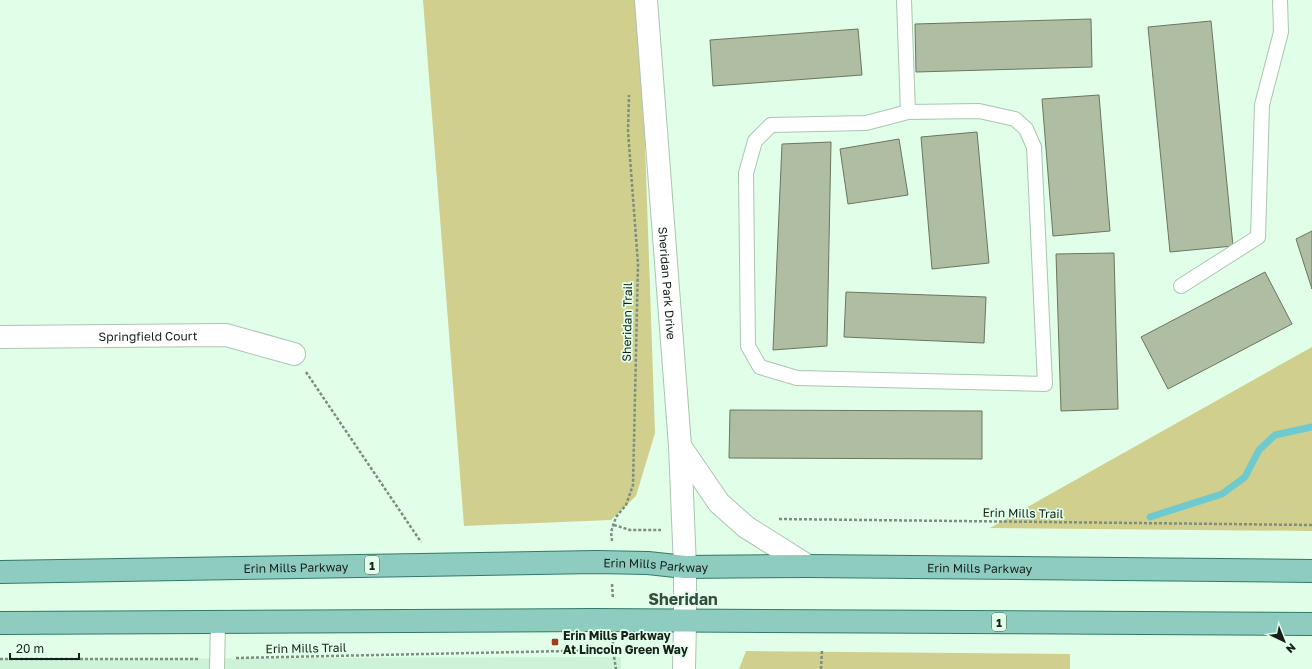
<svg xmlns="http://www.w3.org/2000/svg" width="1312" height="669" viewBox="0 0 1312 669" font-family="'Golos Text',sans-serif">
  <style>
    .built { fill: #cef2d7 }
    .green { fill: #d1cf8d }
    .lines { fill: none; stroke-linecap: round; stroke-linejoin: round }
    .stream { stroke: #6fcacf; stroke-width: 7 }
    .building { fill: #afbda2; stroke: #69775d }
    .service-casing { stroke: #aac5b1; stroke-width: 16 }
    .minor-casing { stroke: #aac5b1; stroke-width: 24 }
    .tertiary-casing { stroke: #aac5b1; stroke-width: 24 }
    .primary-casing { stroke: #327a69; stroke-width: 24 }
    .path { stroke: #7b8e80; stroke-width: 2.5; stroke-dasharray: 3 2; stroke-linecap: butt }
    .service { stroke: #fff; stroke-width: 14 }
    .minor { stroke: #fff; stroke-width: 22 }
    .tertiary { stroke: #fff; stroke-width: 22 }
    .primary { stroke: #8eccbf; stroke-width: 22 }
    .poi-dot { fill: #a33c1d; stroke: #e1fee8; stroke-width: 1.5 }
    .labels { text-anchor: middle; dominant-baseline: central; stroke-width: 3.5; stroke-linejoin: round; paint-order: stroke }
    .shield { fill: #e1fee8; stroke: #526356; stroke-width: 1 }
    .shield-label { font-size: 11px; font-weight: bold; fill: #152018 }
    .street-label { font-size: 12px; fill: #152018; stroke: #e1fee8 }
    .poi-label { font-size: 12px; font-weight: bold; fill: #152018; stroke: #e1fee8; text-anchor: start }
    .district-label { font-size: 16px; font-weight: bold; fill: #344c3b; stroke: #e1fee8 }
  </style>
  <rect width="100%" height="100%" fill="#e1fee8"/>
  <path class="built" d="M621,657V669H0V659Z"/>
  <g class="green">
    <path d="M423,0H640L655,433L636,496L611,520L464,526Z"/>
    <path d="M1312,347V531L990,528Z"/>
    <path d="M746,651L1070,654V669H739Z"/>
  </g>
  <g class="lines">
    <path class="stream" d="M1150,517L1222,494L1245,477L1259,450L1275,435L1312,427"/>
  </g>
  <g class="building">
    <path d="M1091,19L1092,67L916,72L915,24Z"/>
    <path d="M1211,21L1233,246L1170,252L1148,27Z"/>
    <path d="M858,29L862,75L713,86L710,40Z"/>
    <path d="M1099,95L1110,231L1053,236L1042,99Z"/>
    <path d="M977,132L989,263L932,269L921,137Z"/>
    <path d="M899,139L908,195L848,204L840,149Z"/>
    <path d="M831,142L827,346L773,350L782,144Z"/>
    <path d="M1312,231V289L1296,239Z"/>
    <path d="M1114,253L1118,409L1061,411L1056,254Z"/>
    <path d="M1265,272L1292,324L1168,389L1141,337Z"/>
    <path d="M846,292L986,297L984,343L844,337Z"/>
    <path d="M730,410L982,411V459L729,458Z"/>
  </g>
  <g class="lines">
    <g class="service-casing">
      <g id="service">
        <path d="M904,0L908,112"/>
        <path d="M979,111L1015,119L1026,129L1034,147L1045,384L797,378L760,367L748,346L746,173L755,141L771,125L866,123L908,112Z"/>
        <path d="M1181,286L1258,237L1262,105L1281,32L1280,0"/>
        <path d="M217,669L218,622"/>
      </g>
    </g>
    <g class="minor-casing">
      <g id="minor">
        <path id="s1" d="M0,337L226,335L294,354"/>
      </g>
    </g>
    <g class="tertiary-casing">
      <g id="tertiary">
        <path id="s2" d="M646,0L680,446L685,567V621L684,669"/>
        <path d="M680,446L719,503L746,527L808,566"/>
      </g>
    </g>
    <g class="primary-casing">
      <g id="primary">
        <path id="s3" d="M0,572L596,562L648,563L685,567L808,566L1312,571"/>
        <path d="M0,623L594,620L1312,624"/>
      </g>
    </g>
    <g class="path">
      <path d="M306,372L421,542"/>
      <path d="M779,519L1312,525"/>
      <path d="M614,525L630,530H661"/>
      <path d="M612,541L611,532L616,517L626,505L633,485L638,264L628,131L629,95"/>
      <path d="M612,584L613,599"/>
      <path d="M613,642V650L616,669"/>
      <path d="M236,658L613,650"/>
      <path d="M0,659H199"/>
      <path d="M821,669L822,650"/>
    </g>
    <use href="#service" class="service"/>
    <use href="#minor" class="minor"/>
    <use href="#tertiary" class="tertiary"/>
    <use href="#primary" class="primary"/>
  </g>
  <rect class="poi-dot" x="551" y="638" width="8" height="8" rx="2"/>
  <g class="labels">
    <g class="shield">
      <rect x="365" y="556" width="14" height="18" rx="3"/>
      <rect x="992" y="613" width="14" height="18" rx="3"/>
    </g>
    <g class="shield-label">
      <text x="372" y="565">1</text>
      <text x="999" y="622">1</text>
    </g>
    <g class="street-label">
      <text stroke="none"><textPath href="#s2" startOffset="284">Sheridan Park Drive</textPath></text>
      <text transform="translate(627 322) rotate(-89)">Sheridan Trail</text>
      <text stroke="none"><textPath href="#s1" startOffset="148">Springfield Court</textPath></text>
      <text transform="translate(1023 513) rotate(1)">Erin Mills Trail</text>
      <text stroke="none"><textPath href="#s3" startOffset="656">Erin Mills Parkway</textPath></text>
      <text stroke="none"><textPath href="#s3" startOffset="296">Erin Mills Parkway</textPath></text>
      <text stroke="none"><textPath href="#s3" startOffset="980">Erin Mills Parkway</textPath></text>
      <text transform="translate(306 648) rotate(-1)">Erin Mills Trail</text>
    </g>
    <g class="poi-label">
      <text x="563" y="635">Erin Mills Parkway<tspan x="563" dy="14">At Lincoln Green Way</tspan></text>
    </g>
    <g class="district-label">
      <text x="683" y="599">Sheridan</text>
    </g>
  </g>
  <g transform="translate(1284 641) rotate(137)" stroke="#e1fee8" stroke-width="3" paint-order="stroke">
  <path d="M0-3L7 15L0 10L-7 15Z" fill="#152018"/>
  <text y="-6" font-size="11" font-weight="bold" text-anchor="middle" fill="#152018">N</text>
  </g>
  <path d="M10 653v6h69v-6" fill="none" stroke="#152018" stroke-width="2"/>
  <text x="16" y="653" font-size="12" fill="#152018" stroke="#e1fee8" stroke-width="3" paint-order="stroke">20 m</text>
</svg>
